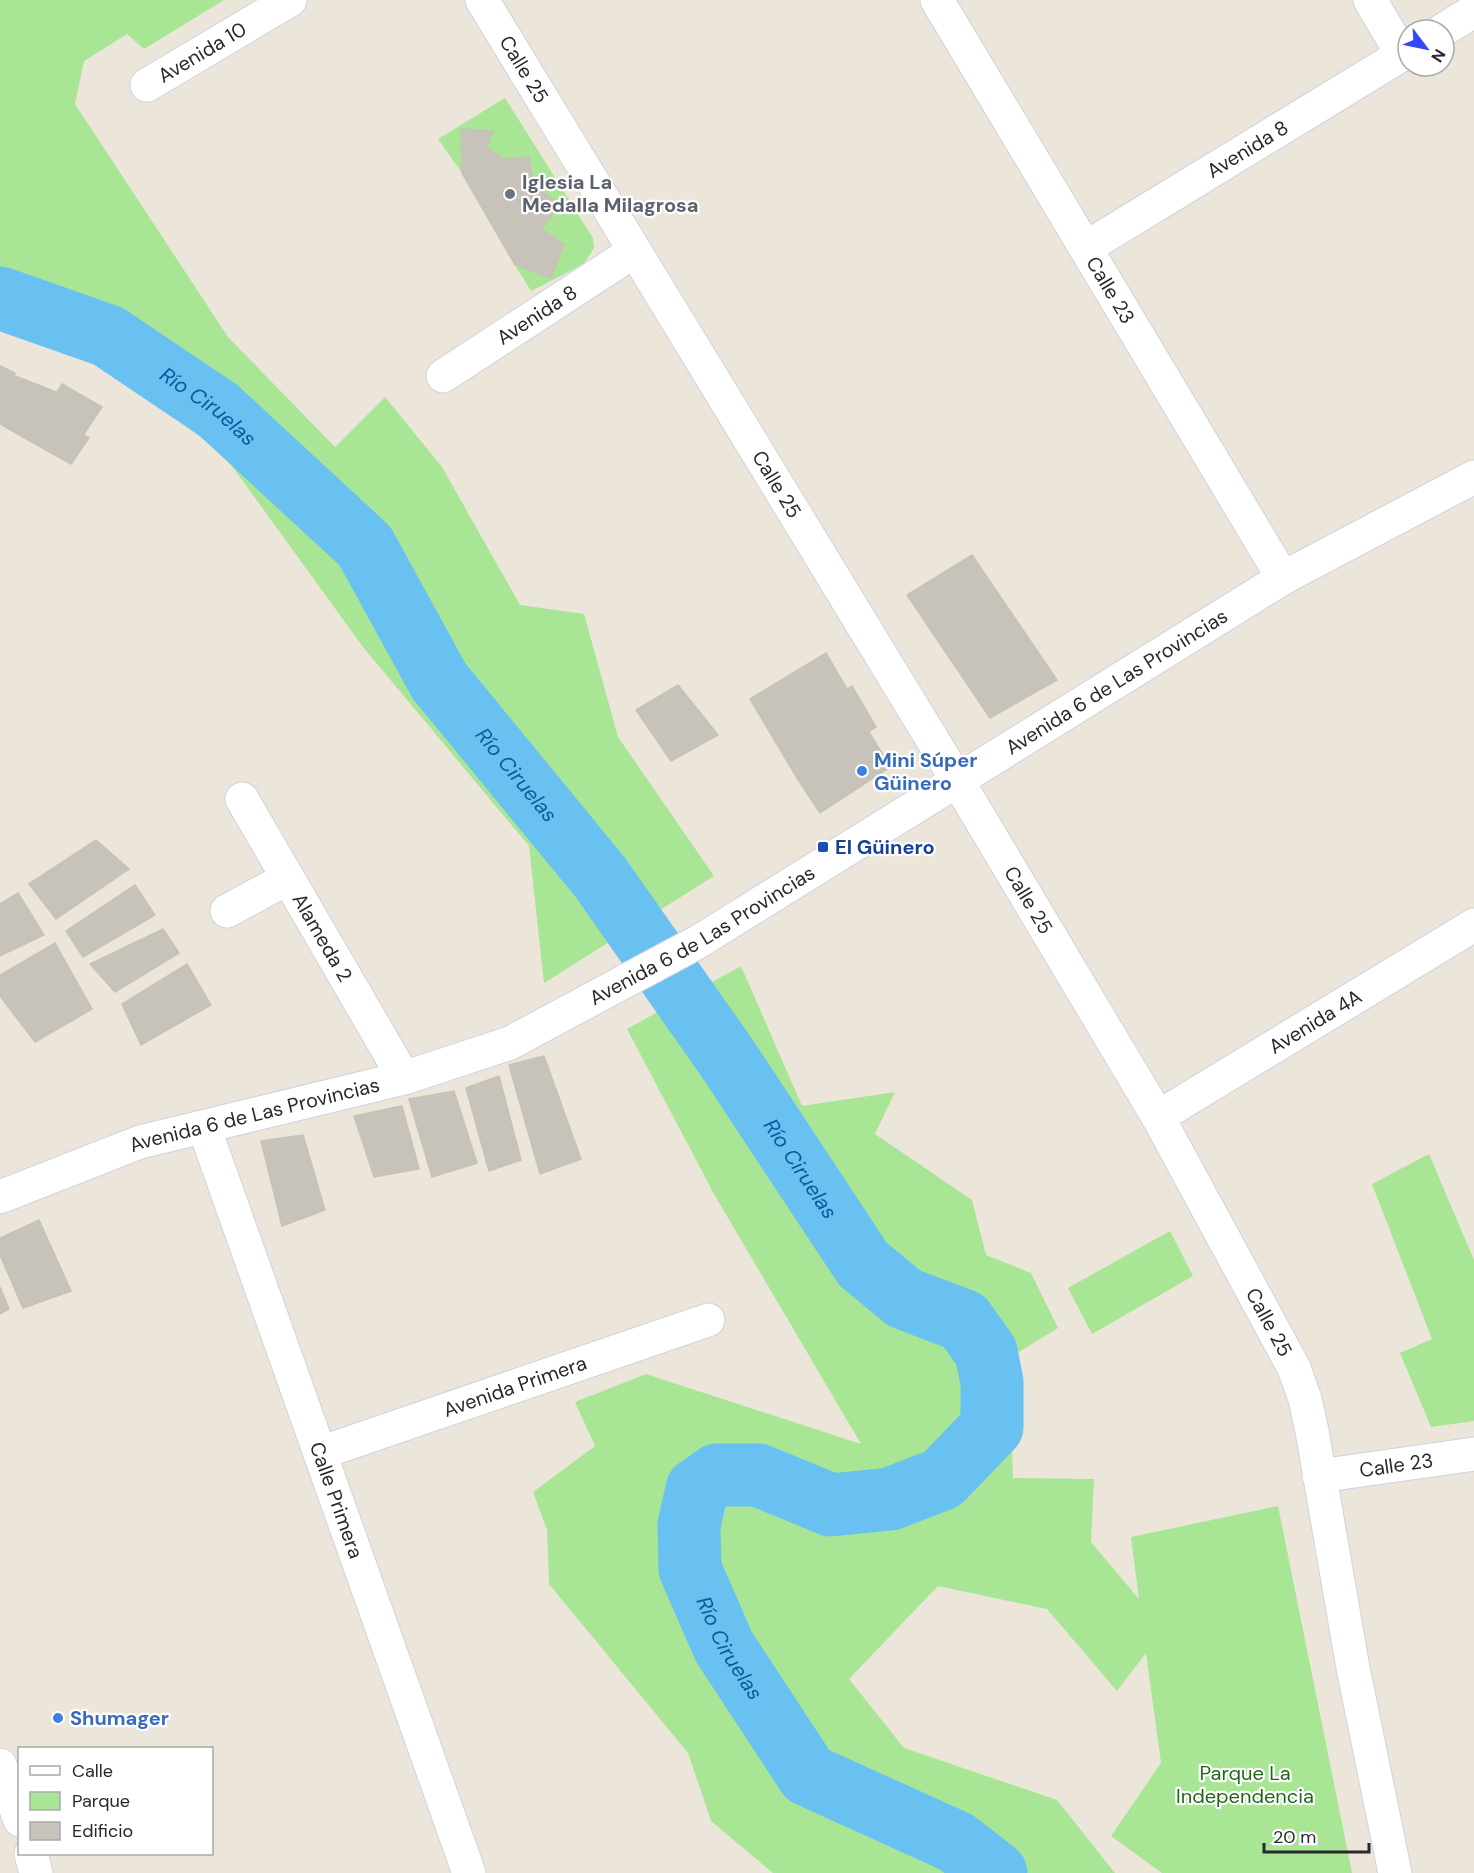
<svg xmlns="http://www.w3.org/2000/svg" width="1474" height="1873" viewBox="0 0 1474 1873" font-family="'DM Sans',sans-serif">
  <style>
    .green { fill: #a8e595 }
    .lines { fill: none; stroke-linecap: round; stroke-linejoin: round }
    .river { stroke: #69c1f2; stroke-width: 63 }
    .building { fill: #c7c3ba; stroke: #c7c2b4; stroke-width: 1.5 }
    .minor-casing { stroke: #d0d1e3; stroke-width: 35 }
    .minor { stroke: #fff; stroke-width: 33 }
    .worship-dot { fill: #6b7280; stroke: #fff; stroke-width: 2 }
    .shop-dot { fill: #3f7fe0; stroke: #fff; stroke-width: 2 }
    .transit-dot { fill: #1a4fb4; stroke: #fff; stroke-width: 2 }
    .labels { text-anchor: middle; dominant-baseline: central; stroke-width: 4.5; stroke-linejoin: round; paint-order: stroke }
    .street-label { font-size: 20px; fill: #292929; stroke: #fff }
    .worship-label { font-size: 20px; font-weight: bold; fill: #5b616d; stroke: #fff; text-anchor: start }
    .shop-label { font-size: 20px; font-weight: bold; fill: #366cbe; stroke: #fff; text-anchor: start }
    .transit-label { font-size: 20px; font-weight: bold; fill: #164399; stroke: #fff; text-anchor: start }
    .park-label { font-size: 20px; fill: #206817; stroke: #fff }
    .water-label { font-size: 21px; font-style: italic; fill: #095c9d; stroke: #fff }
  </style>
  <rect width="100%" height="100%" fill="#ece6da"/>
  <g class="green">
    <path d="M0,0H224L144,49L127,34L84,61L75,104L228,337L335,447L385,397L442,467L520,605L584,614L618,737L714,876L544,983L529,846L363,647L224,455L91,354L0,319Z"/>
    <path d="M505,98L593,238L594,248L585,262L576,268L531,291L515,265L551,278L564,244L541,229L560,205L533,183L529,157L502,159L461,129L462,173L438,139Z"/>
    <path d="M741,966L802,1106L895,1092L875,1134L972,1200L986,1255L1031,1273L1058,1328L1009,1358L1013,1478L1094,1479L1091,1542L1139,1599L1131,1537L1278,1506L1352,1873H1162L1111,1836L1161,1763L1146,1653L1117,1691L1047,1609L938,1586L849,1679L904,1748L1057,1800L1115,1873H773L711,1821L688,1753L549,1584L547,1530L533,1492L595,1446L575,1402L646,1374L861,1444L714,1194L627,1029Z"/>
    <path d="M1429,1154L1474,1260V1421L1431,1427L1400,1353L1432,1339L1372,1184Z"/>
    <path d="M1170,1231L1193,1276L1092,1334L1068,1288Z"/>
  </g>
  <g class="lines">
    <path class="river" id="s1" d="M0,298L108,336L218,410L365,546L439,681L600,877L727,1058L863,1264L904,1298L964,1321L986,1352L992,1382V1427L942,1479L890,1499L831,1505L758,1475H717L697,1489L689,1525L690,1569L724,1647L808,1775L956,1842L996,1873"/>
  </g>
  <g class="building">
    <path d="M461,129L493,131L487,146L502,159L529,157L533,183L560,205L541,229L564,244L551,278L515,265L462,173Z"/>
    <path d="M0,366L15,373L0,403Z"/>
    <path d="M15,376L56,392L28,440L0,424V406Z"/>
    <path d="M62,384L102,407L84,434L46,411Z"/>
    <path d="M46,411L89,438L71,464L28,440Z"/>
    <path d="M972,555L1057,680L990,718L907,595Z"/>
    <path d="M826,653L847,689L772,736L750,699Z"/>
    <path d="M678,685L718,735L671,761L636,710Z"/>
    <path d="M852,686L876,727L797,778L772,736Z"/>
    <path d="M869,732L890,767L820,813L797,778Z"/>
    <path d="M878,747L890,767L845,796L833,775Z"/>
    <path d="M96,840L129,869L56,919L29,884Z"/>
    <path d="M135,885L155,915L83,957L66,931Z"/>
    <path d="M18,893L44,935L0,956V904Z"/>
    <path d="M163,929L179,953L115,992L90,964Z"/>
    <path d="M55,943L92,1009L35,1042L0,996V975Z"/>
    <path d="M187,964L211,1005L141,1045L122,1004Z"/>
    <path d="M544,1056L581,1159L540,1174L509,1065Z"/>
    <path d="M499,1076L521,1160L489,1171L466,1088Z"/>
    <path d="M454,1091L477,1163L432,1177L409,1099Z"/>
    <path d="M402,1106L419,1169L374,1177L354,1116Z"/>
    <path d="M303,1135L325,1210L282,1226L261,1141Z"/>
    <path d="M39,1220L71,1291L23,1308L0,1255V1238Z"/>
    <path d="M0,1287L9,1309L0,1314Z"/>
  </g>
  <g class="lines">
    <g class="minor-casing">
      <g id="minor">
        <path id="s2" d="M482,0L957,780L1158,1117L1294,1368L1305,1399L1312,1431L1353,1668L1395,1873"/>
        <path id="s3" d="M937,0L1283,578"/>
        <path d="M1370,0L1402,54"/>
        <path d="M1443,30L1474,11"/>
        <path id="s4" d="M147,85L290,0"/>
        <path id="s5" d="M1087,247L1408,51"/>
        <path id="s6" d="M443,376L633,252"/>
        <path id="s7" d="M242,799L404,1078"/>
        <path d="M227,911L288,878"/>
        <path id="s8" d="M1158,1117L1474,925"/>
        <path id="s9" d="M204,1127L469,1873"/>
        <path id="s10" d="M0,1197L140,1142L404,1078L510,1043L698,942L1283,578L1474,477"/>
        <path id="s11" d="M320,1453L708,1320"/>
        <path id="s12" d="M1319,1476L1474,1454"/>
        <path d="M0,1765L20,1820"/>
        <path d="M31,1854L36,1873"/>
      </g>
    </g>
    <use href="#minor" class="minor"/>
  </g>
  <circle class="worship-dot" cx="510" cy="194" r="6"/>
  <g class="shop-dot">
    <circle cx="862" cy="771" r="6"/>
    <circle cx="58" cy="1718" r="6"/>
  </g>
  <rect class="transit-dot" x="817" y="841" width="12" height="12" rx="3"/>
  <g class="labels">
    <g class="street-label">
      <text stroke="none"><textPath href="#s4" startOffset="64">Avenida 10</textPath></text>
      <text stroke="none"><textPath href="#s2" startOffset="81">Calle 25</textPath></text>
      <text stroke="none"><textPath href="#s5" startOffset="188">Avenida 8</textPath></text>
      <text stroke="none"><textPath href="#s3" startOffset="338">Calle 23</textPath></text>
      <text stroke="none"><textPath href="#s6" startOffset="112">Avenida 8</textPath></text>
      <text stroke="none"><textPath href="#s2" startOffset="567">Calle 25</textPath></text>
      <text stroke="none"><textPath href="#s10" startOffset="1240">Avenida 6 de Las Provincias</textPath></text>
      <text stroke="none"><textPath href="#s2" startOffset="1053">Calle 25</textPath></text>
      <text stroke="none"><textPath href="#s10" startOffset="754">Avenida 6 de Las Provincias</textPath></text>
      <text stroke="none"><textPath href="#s7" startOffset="160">Alameda 2</textPath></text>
      <text stroke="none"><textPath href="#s8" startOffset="184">Avenida 4A</textPath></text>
      <text stroke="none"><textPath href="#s10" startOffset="268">Avenida 6 de Las Provincias</textPath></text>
      <text stroke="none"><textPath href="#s2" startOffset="1539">Calle 25</textPath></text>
      <text stroke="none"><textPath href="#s11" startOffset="206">Avenida Primera</textPath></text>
      <text stroke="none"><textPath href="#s12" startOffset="78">Calle 23</textPath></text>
      <text stroke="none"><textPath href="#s9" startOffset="396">Calle Primera</textPath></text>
    </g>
    <g class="worship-label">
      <text x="522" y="182">Iglesia La<tspan x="522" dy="23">Medalla Milagrosa</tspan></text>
    </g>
    <g class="shop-label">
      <text x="874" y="760">Mini Súper<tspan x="874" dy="23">Güinero</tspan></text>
      <text x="70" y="1718">Shumager</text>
    </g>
    <g class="transit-label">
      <text x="835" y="847">El Güinero</text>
    </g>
    <g class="park-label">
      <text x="1245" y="1773">Parque La<tspan x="1245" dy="23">Independencia</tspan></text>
    </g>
    <g class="water-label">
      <text stroke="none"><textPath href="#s1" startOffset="237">Río Ciruelas</textPath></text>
      <text stroke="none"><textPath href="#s1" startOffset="723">Río Ciruelas</textPath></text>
      <text stroke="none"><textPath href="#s1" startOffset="1209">Río Ciruelas</textPath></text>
      <text stroke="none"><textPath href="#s1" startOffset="2055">Río Ciruelas</textPath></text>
    </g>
  </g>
  <rect x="18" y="1747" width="195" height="108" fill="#ffffff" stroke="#a9a9a9" stroke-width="1.5"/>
  <rect x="30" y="1766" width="30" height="9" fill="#ffffff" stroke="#a9a9a9" stroke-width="1.5"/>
  <text x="72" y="1777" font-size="18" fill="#292929">Calle</text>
  <rect x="30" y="1792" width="30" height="18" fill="#a8e595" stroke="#a9a9a9" stroke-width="1.5"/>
  <text x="72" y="1807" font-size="18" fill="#292929">Parque</text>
  <rect x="30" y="1822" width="30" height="18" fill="#c7c3ba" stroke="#a9a9a9" stroke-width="1.5"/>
  <text x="72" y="1837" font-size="18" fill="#292929">Edificio</text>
  <g transform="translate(1426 48) rotate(122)"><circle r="28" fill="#ffffff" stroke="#a9a9a9" stroke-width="1.5"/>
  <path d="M0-4.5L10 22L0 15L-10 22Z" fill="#3447ff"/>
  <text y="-9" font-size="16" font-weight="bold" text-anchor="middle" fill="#292929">N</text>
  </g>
  <path d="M1264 1843v9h105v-9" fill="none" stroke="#292929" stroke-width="3"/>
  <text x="1273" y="1843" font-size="18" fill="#292929" stroke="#ffffff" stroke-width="4.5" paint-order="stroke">20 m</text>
</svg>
